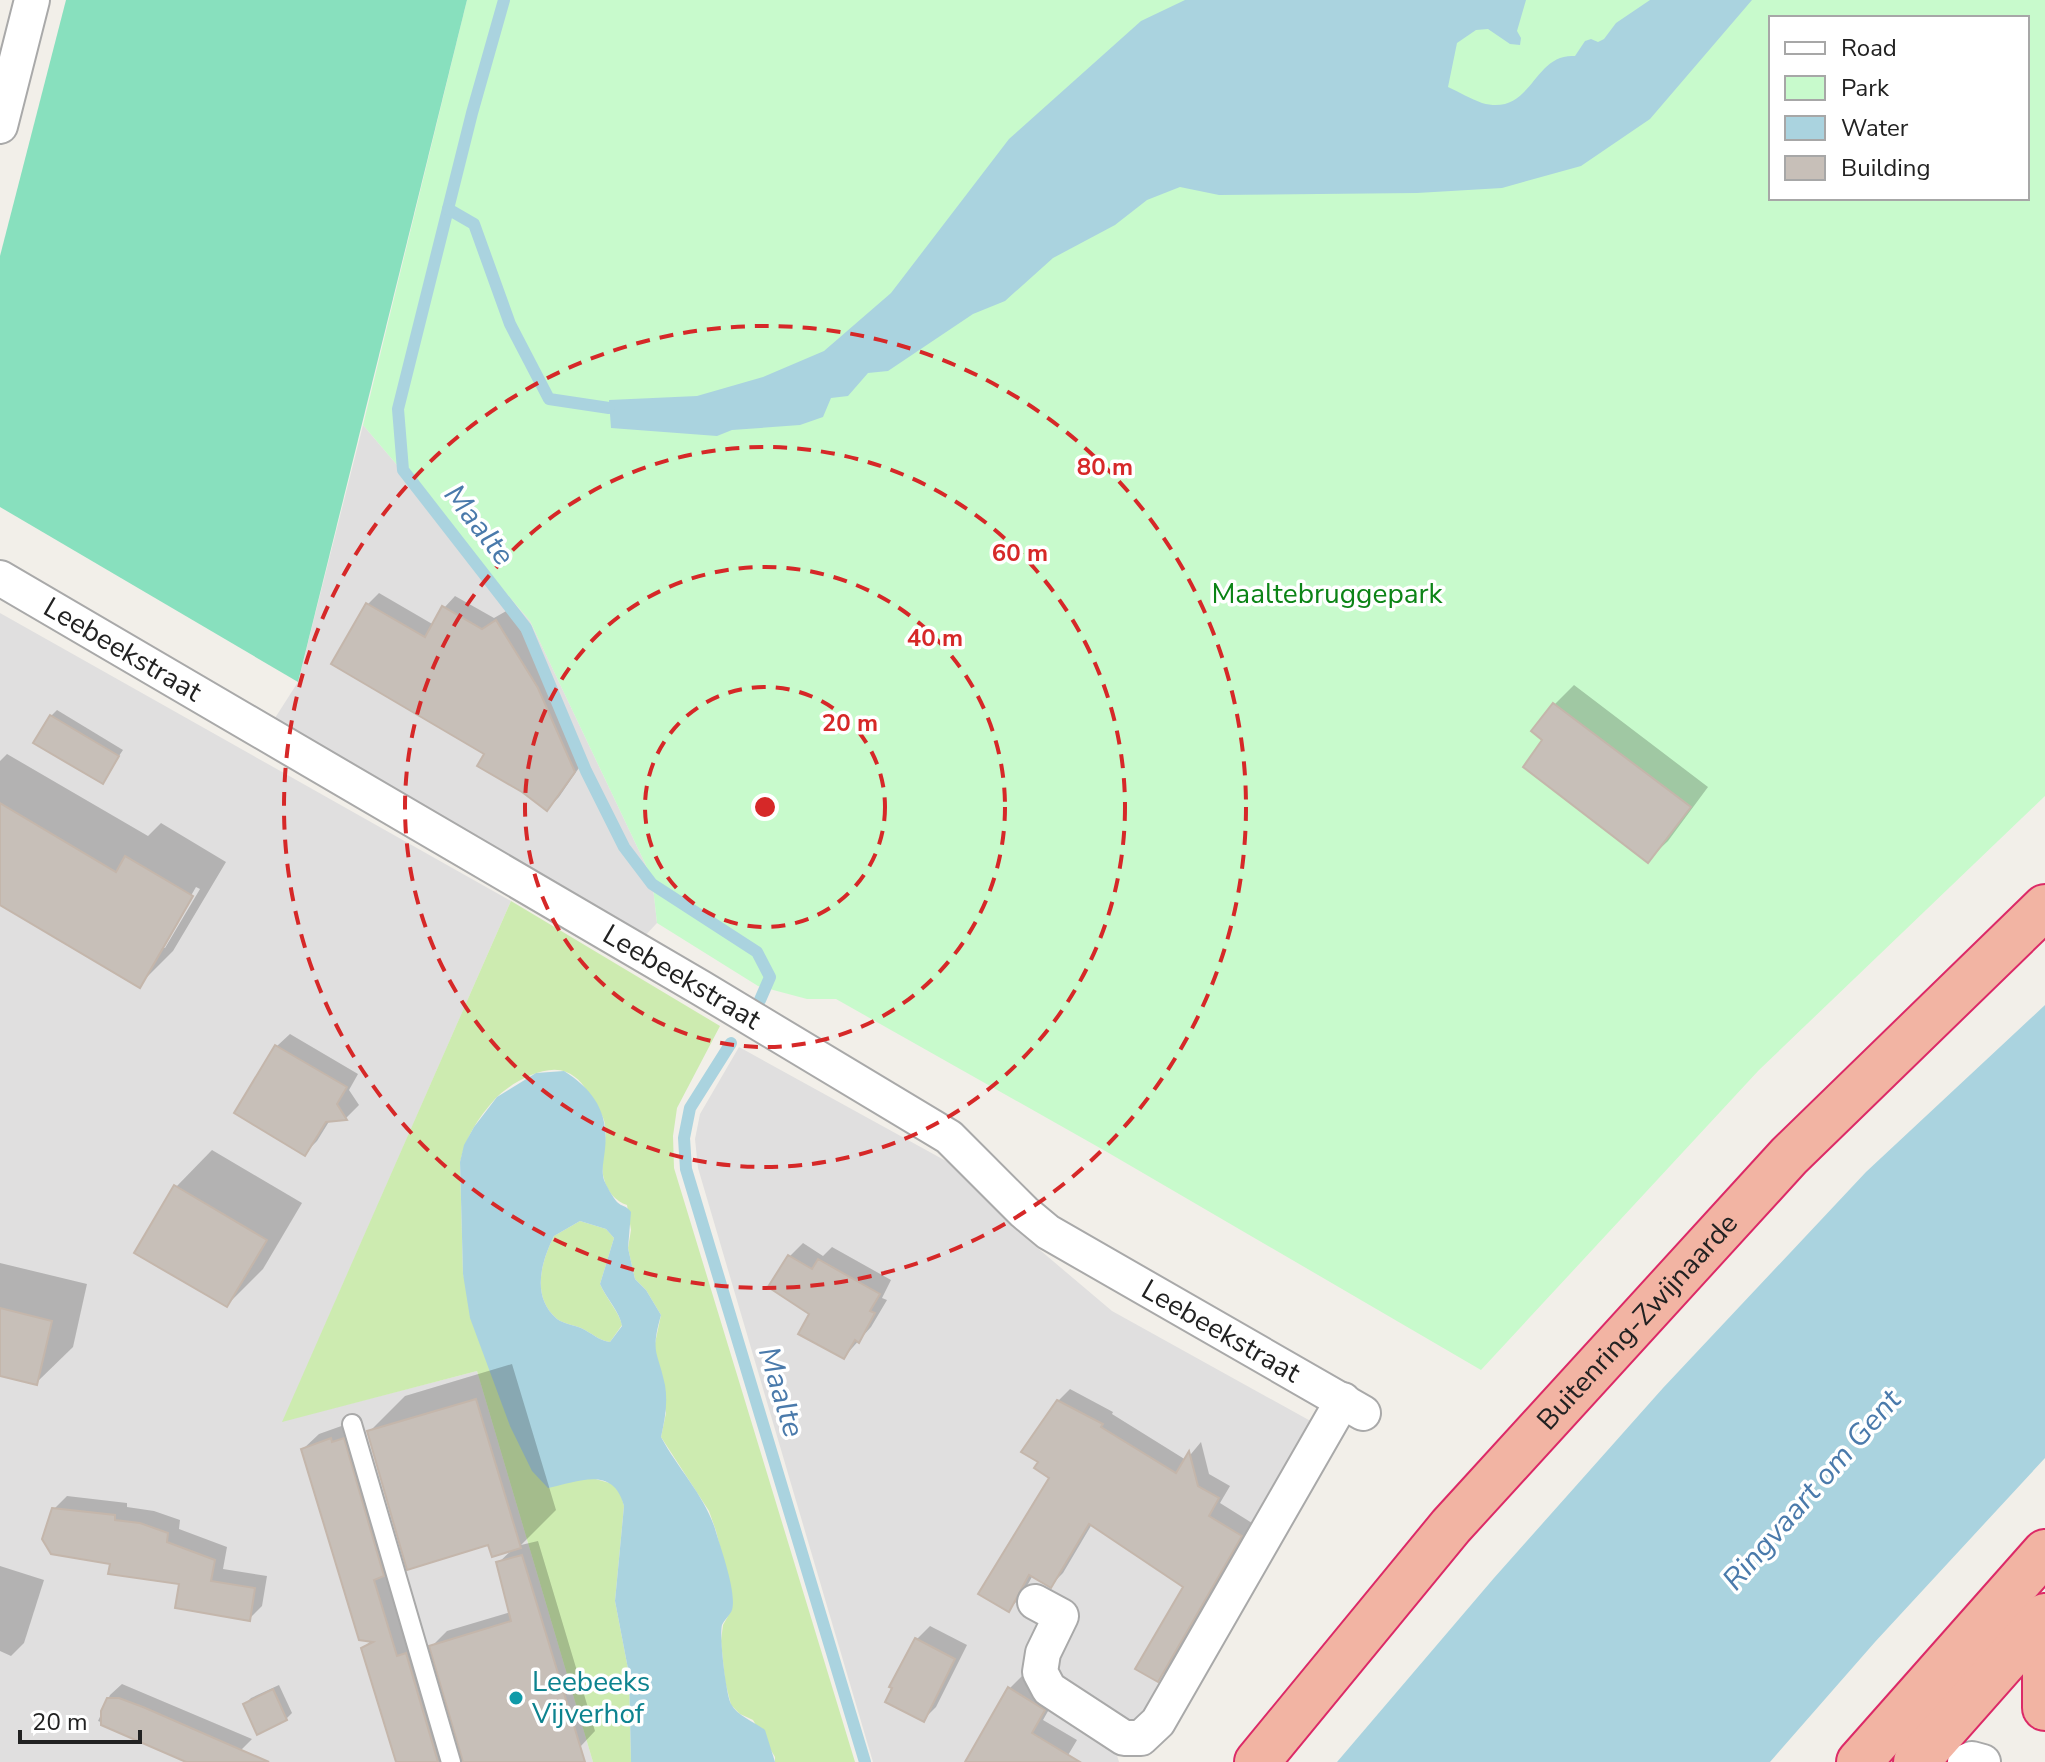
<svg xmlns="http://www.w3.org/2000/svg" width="2045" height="1762" viewBox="0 0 2045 1762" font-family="'Nunito Sans',sans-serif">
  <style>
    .residential { fill: #e0dfdf }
    .grass { fill: #cdebb0 }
    .park { fill: #c8facc; fill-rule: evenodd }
    .pitch { fill: #88e0be }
    .water { fill: #aad3df; fill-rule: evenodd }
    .shadow { fill: #0003; fill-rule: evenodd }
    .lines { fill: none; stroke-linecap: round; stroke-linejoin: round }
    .stream { stroke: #aad3df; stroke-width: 12 }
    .building { fill: #c7bfb8; stroke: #c4b6ab; stroke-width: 2 }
    .service-casing { stroke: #a9a9a9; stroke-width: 22 }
    .minor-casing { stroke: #a9a9a9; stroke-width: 38 }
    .trunk-casing { stroke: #dc2a67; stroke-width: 48 }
    .service { stroke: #fff; stroke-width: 18 }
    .minor { stroke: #fff; stroke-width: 34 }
    .trunk { stroke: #f2b4a3; stroke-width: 44 }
    .ring { fill: none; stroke: #d62828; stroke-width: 4; stroke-dasharray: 14 10 }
    .culture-dot { fill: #0f9aa8; stroke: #fff; stroke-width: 3 }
    .labels { text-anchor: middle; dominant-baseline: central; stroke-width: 7; stroke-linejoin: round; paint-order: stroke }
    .park-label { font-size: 28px; fill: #0c8416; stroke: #fff }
    .street-label { font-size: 28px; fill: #222; stroke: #fff }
    .culture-label { font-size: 28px; fill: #0d838f; stroke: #fff; text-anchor: start }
    .water-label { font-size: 30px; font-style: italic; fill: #4a7aab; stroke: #fff }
    .centre { fill: #d62828; stroke: #fff; stroke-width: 4 }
    .ring-label { font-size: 24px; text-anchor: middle; font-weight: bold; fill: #d62828; stroke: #fff; stroke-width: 7; stroke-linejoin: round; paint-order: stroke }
  </style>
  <rect width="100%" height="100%" fill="#f2efe9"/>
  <g class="residential">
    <path d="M363,425L530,621L652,878L657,923L641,940L275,718L298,682Z"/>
    <path d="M0,613L511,901L283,1421L477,1371L593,1762H0Z"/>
    <path d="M739,1047L966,1172L1015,1229L1112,1311L1316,1424L1143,1718L1113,1742L1119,1762H873L698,1168L695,1139L700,1114Z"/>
  </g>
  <g class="grass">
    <path d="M511,901L720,1026L677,1108L673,1136L674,1168L855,1762H775V1757L753,1720L740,1714L731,1705L725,1681L721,1641L723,1625L732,1609V1594L716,1531L709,1511L661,1437L666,1413L654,1348L661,1315L646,1290L635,1279L628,1248L631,1230L627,1205C616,1202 607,1191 604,1179C599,1162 608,1143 605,1125C604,1115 596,1106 591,1098C585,1087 579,1077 566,1072C545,1063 509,1084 495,1099C478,1118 465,1138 460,1163L463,1274L510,1425L592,1478L613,1484L621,1495L624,1506L615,1601L629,1674L631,1762H593L477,1371L282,1422Z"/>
    <path d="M580,1221L606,1229L614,1238L600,1284C606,1298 619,1312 622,1325L610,1342C599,1341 592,1333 581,1328C574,1325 564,1324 557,1319C531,1297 541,1262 554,1236Z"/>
  </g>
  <path class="park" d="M467,0H2045V796L1759,1070L1481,1370L1107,1152L836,999H807L758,986L657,923L652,878L530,621L363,425ZM1771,18H2027V198H1771Z"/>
  <path class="pitch" d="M66,0H467L298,682L0,507V256Z"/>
  <g class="water">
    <path d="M1185,0H1526L1517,31L1521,38L1520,45L1510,44L1488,29L1476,30L1457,43L1448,87C1459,92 1471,99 1482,103C1533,117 1532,53 1575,56L1585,41L1591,39L1598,42L1604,39L1616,23L1650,0H1752L1650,119L1581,166L1502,188L1417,193L1219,195L1180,187L1147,200L1115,225L1053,258L1005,301L973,314L888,371L868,373L848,396L831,398L823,417L800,425L732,430L717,436L611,428L609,400L697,396L763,377L824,351L891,293L1009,139L1141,21Z"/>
    <path d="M2045,1005V1458L1875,1642L1770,1762H1337L1494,1578L1663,1388L1866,1172Z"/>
    <path d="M564,1071C594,1090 609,1113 605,1149C604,1160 601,1170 604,1180C606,1185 613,1198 617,1202C622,1207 626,1205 631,1212L628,1248L635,1279L646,1290L661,1315C650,1354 658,1351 665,1385C668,1403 665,1419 661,1437C678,1469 706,1497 716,1532C721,1549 737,1593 732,1610C730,1615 724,1620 722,1625C719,1636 726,1694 731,1704C737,1716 755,1722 765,1730L775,1762H631L629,1674L615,1601L624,1506C613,1465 579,1482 548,1488L532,1471L510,1426L470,1318L463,1274L460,1162L464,1145L474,1127L497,1097L536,1073ZM580,1221L606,1229L614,1238L600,1284C606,1298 620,1312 622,1326L610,1342C599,1341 592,1333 581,1328C574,1325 564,1324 557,1319C531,1297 541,1262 554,1236Z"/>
  </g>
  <g class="shadow">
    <path d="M379,593L434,625L444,608L455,596L494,618L508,610L549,676L585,759L559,797L547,809L487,753L368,604Z"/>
    <path d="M1574,685L1708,787L1668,841L1648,860L1545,740L1534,731L1555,704Z"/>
    <path d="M57,710L123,750L102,781L51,716Z"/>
    <path d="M7,754L148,836L161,823L226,862L173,951L139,985L0,903V761ZM196,887L200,889L165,948H161Z"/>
    <path d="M290,1034L358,1074L349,1090L359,1105L346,1118L330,1120L317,1141L305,1153L277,1046Z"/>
    <path d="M212,1150L302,1203L263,1269L227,1305L176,1187Z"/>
    <path d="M803,1243L823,1256L832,1247L891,1280L882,1298L887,1300L871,1327L844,1357L812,1314L790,1256Z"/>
    <path d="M0,1263L87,1284L73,1347L36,1383L0,1374Z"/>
    <path d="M512,1364L556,1510L521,1545L538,1541L595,1731L580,1747L529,1762H398L363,1648L372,1640L303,1449L319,1434L347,1424L457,1755L464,1757L432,1646L447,1631L511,1612L498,1563L513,1549L489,1543L369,1432L405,1396Z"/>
    <path d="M1070,1389L1113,1412L1112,1414L1186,1460L1201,1442L1209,1474L1230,1486L1220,1503L1252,1523L1170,1667L1158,1680L1185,1586L1092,1524L1063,1573L1051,1585L1033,1575L1021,1597L1009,1609L1052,1477L1058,1401Z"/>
    <path d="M67,1496L127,1503V1507L154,1511L180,1520L179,1529L227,1547L223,1569L267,1576L262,1606L249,1619L181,1582L112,1563L54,1509Z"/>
    <path d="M0,1566L44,1580L24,1643L11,1656L0,1651Z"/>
    <path d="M930,1626L967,1645L936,1707L923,1720L892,1686L917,1639Z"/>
    <path d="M1022,1676L1056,1697L1043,1720L1077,1740L1064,1762H967L1010,1688Z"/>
    <path d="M122,1684L252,1739L242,1749L217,1762H191L152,1740L98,1721L110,1695Z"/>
    <path d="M279,1685L292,1713L286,1719L245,1704L251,1698Z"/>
  </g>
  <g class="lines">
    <g class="stream">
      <path d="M504,0L472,113L398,409L403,470L526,628L586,771L624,847L652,884L757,952L770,977L760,1000"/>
      <path d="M448,209L474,224L510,324L549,399L609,408"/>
      <path d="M731,1043L690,1108L684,1138L686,1169L865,1762"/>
    </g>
  </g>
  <g class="building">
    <path d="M366,603L425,637L442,606L482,629L496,620L538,688L575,772L547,811L522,792L477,766L484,754L331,664Z"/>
    <path d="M1553,703L1691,807L1648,863L1523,767L1542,740L1531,731Z"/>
    <path d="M50,715L119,756L103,784L33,743Z"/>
    <path d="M0,803L116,872L125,856L193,896L140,988L0,905Z"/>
    <path d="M275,1045L347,1087L337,1104L347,1120L326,1122L305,1156L234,1113Z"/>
    <path d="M174,1185L267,1240L227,1307L134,1253Z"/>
    <path d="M788,1255L812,1269L818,1259L880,1294L870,1311L875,1313L859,1343L855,1340L844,1359L798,1334L809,1314L768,1287Z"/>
    <path d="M0,1308L52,1321L37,1385L0,1376Z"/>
    <path d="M476,1399L521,1548L492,1557L488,1545L407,1570L367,1431Z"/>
    <path d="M1057,1400L1103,1424L1101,1427L1176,1473L1189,1451L1198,1486L1219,1498L1209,1516L1242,1536L1158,1682L1135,1669L1183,1587L1089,1524L1051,1588L1029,1575L1009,1612L978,1594L1049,1478L1034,1468L1038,1462L1021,1452Z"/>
    <path d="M331,1438L332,1442L344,1438L384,1576L374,1580L397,1656L406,1653L438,1762H396L361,1648L373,1642L359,1640L301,1449Z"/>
    <path d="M52,1508L115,1515V1520L140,1523L168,1533L167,1542L215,1560L211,1581L255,1588L250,1621L175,1608L179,1584L108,1574L110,1564L51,1554L42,1539Z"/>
    <path d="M522,1555L585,1762H463L429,1646L511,1621L496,1562Z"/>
    <path d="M915,1638L955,1659L924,1722L885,1702L892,1688L889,1687Z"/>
    <path d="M1008,1687L1045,1710L1032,1733L1080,1762H965Z"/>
    <path d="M273,1689L287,1720L257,1735L243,1704Z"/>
    <path d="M107,1698H119L143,1707L269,1762H186L101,1725V1711Z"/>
  </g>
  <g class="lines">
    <g class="service-casing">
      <path id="service" d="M352,1424L451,1762"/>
    </g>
    <g class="minor-casing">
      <g id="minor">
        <path d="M0,126L32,0"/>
        <path id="s1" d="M0,578L701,988L949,1137L1024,1212L1048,1232L1363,1413"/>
        <path d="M1035,1602L1061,1616L1043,1653L1040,1672L1049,1689L1124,1738H1141L1158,1722L1343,1400"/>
        <path d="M1965,1762L1972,1759L1983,1762"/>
      </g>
    </g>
    <g class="trunk-casing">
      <g id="trunk">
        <path d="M2045,1662V1708"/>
        <path id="s2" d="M1257,1762L1451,1526L1789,1156L2045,907"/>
        <path d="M1859,1762L2045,1552"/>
        <path d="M1916,1762L2045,1616"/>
      </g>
    </g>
    <use href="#service" class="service"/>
    <use href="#minor" class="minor"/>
    <use href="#trunk" class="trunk"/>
  </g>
  <g class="ring">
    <circle cx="765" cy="807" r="120"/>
    <circle cx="765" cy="807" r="240"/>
    <circle cx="765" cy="807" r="360"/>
    <circle cx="765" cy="807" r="481"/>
  </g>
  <circle class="culture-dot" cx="516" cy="1698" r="8"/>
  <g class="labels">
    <g class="park-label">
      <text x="1327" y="594">Maaltebruggepark</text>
    </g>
    <g class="street-label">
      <text stroke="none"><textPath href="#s1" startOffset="142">Leebeekstraat</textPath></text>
      <text stroke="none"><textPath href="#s1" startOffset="790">Leebeekstraat</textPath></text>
      <text stroke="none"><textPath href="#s2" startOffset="582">Buitenring-Zwijnaarde</textPath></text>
      <text stroke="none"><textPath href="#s1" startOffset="1438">Leebeekstraat</textPath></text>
    </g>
    <g class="culture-label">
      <text x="532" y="1682">Leebeeks<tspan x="532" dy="32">Vijverhof</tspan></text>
    </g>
    <g class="water-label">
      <text transform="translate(479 525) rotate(52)">Maalte</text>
      <text transform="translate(781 1392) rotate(73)">Maalte</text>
      <text transform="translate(1812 1490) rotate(-49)">Ringvaart om Gent</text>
    </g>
  </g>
  <circle cx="765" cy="807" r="12" class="centre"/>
  <g class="ring-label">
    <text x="1105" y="475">80 m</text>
    <text x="1020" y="561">60 m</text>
    <text x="935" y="646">40 m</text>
    <text x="850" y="731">20 m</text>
  </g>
  <rect x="1769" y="16" width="260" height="184" fill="#ffffff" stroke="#a7a7a7" stroke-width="2"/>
  <rect x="1785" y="42" width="40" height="12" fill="#ffffff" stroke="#a7a7a7" stroke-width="2"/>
  <text x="1841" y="56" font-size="24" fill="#222222">Road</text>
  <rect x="1785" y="76" width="40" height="24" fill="#c8facc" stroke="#a7a7a7" stroke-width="2"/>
  <text x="1841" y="96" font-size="24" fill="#222222">Park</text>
  <rect x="1785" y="116" width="40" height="24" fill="#aad3df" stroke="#a7a7a7" stroke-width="2"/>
  <text x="1841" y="136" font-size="24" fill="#222222">Water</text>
  <rect x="1785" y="156" width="40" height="24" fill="#c7bfb8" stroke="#a7a7a7" stroke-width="2"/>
  <text x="1841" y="176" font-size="24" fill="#222222">Building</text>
  <path d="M20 1730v12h120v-12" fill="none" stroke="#222222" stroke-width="4"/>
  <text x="32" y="1730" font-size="24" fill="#222222" stroke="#ffffff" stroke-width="6" paint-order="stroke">20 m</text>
</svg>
